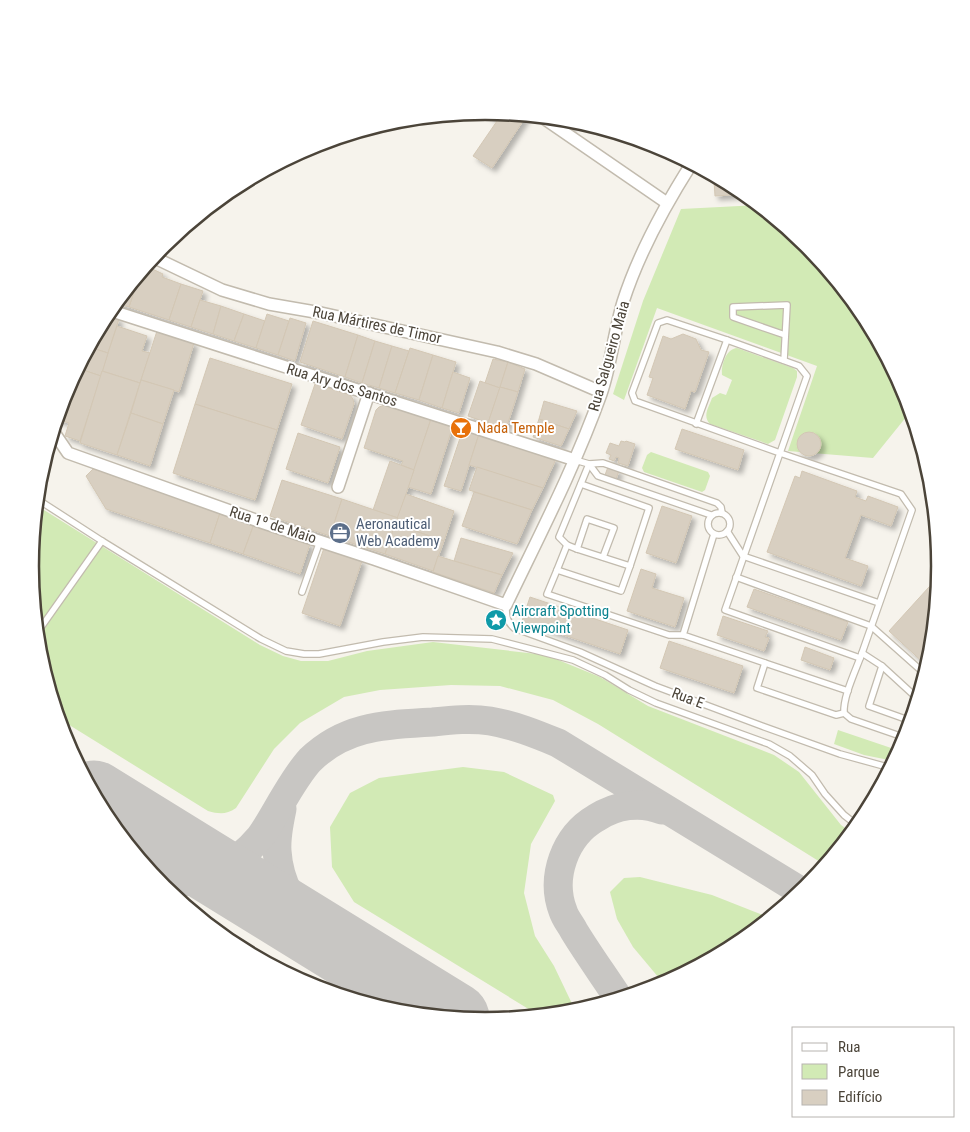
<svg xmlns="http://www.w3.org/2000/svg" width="970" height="1132" viewBox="0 0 970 1132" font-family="'Roboto Condensed',sans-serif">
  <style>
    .green { fill: #d2eab5 }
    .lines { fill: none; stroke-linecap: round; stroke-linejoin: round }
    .taxiway { stroke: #c8c6c3; stroke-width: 29 }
    .runway { stroke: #c8c6c3; stroke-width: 71 }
    .building { fill: #d8cfc1; stroke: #d3c7b4; filter: url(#shadow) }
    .service-casing { stroke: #c2bbae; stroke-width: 8 }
    .minor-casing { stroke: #c2bbae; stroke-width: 14 }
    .service { stroke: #fff; stroke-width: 5.5 }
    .minor { stroke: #fff; stroke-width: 11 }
    .labels { text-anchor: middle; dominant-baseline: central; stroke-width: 4; stroke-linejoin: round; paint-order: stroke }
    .street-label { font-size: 15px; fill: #4b4439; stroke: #fff }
    .food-label { font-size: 15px; fill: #c56008; stroke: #fff; text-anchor: start }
    .service-label { font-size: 15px; fill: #4e5e75; stroke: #fff; text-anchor: start }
    .culture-label { font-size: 15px; fill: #0d838f; stroke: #fff; text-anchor: start }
    .rim { fill: none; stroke: #4b4439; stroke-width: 2.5 }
  </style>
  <defs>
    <filter id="shadow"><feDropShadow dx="4" dy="4" stdDeviation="2.5" flood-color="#0004"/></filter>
  </defs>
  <rect width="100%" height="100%" fill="#f6f3ec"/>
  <g class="green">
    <path d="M759,205L807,244L863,313L905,392L911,411L873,458L788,451L817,366L657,308L624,400L613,394L643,301L681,209Z"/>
    <path d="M737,348L793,368L797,371V377L775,440L768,444L710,424C702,416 709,407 712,398L720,393L726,395L732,380L722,375C721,365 726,349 737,348Z"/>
    <path d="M651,452L708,472L710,476L705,490L702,492L644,472L642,468L647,455Z"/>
    <path d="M36,505L260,645L283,656L301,661H328L367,651L433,642L546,655L600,677L648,706L774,755L799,772L841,825L852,833L825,865L598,724L553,700L500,686L451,685L380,690L344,697L300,723L274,749L236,808C226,815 219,814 208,811L58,718L39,654L30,566Z"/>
    <path d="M838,730L900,751L894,761L864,755L834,744Z"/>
    <path d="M463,767L504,772L553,795L555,801L531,844L524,893L535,936L554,966L576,1012L540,1016L354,902L332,867L330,827L350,793L379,778Z"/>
    <path d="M640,877L712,895L770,918L738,944L664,984L633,947L617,919L610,892L624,878Z"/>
    <path d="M210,926L219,930L310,986L232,944Z"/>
  </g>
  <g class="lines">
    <g class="taxiway">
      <path d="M282,809C279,823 276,837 277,851C279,884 297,913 320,935"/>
      <path d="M161,885C200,883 235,867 260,837C268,826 275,813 282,801C290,788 299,772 310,760C346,725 386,725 433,722C452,720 471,718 490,721C514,725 536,734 558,743L802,892"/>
      <path d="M619,999C604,976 588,954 574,931C571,925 565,918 563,911C550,877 565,836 596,818C616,805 640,801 662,810"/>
    </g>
    <path class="runway" d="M94,796L454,1018"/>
  </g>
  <g class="building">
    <path d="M488,111L527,115L492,168L473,156L497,121L487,114Z"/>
    <path d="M549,117L575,120L569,130Z"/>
    <path d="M724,180L738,188L746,194L715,196L714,181Z"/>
    <path d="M146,266L163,274L162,277L181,284L169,320L129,307L140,273Z"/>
    <path d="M140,273L129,307L115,303Z"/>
    <path d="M181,284L203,291L191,327L169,320Z"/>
    <path d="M200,300L221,306L213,334L191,327Z"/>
    <path d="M221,306L244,314L234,341L213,334Z"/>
    <path d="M244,314L265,321L256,348L234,341Z"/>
    <path d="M267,314L289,321L278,355L256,348Z"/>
    <path d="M106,315L119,319L108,353L89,347Z"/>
    <path d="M290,318L306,323L295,361L278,355Z"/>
    <path d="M313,321L358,335L345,377L300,362Z"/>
    <path d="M117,326L147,336L142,351L150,353L140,383L102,371Z"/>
    <path d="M157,331L194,343L179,392L141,380Z"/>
    <path d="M683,334L696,339L701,350L709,352L695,392L691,391L685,409L647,395L653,378L649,377L663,336L671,339Z"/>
    <path d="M358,335L375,341L362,383L345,377Z"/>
    <path d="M375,341L392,346L379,388L362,383Z"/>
    <path d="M392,346L409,351L395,393L379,388Z"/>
    <path d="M89,347L108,353L101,376L77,368Z"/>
    <path d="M410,348L433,355L419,400L395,393Z"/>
    <path d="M433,355L456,362L442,408L419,400Z"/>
    <path d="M210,358L292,384L277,430L195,404Z"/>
    <path d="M493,359L508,362L500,388L485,383Z"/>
    <path d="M508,362L525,369L518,392L500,387Z"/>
    <path d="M77,368L101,376L80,441L65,436L69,423L56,419L65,392Z"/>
    <path d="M102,371L140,383L117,455L80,443Z"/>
    <path d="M453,372L470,378L459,413L442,408Z"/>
    <path d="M141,380L174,390L163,424L131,413Z"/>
    <path d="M480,381L500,388L488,423L468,416Z"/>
    <path d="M315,384L350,395L353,399L354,404L342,439L301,425Z"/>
    <path d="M500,387L518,392L506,429L488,423Z"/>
    <path d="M544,401L577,411L569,429L539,419Z"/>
    <path d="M195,404L277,430L255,500L173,473Z"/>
    <path d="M385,405L431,419L414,470L401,465L403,461L364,448L376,410L379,407Z"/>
    <path d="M131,413L163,424L150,466L117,455Z"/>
    <path d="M431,419L453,426L431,494L408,487Z"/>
    <path d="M539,419L569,429L561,446L533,437Z"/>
    <path d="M463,429L479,434L461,491L444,486Z"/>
    <path d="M682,429L744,450L738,470L675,449Z"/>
    <circle cx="809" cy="444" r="12"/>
    <path d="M298,433L340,447L328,483L286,469Z"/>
    <path d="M479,434L556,459L543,488L469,465Z"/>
    <path d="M621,441L625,442L626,441L635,444L628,466L618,463L619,458L616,457L614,461L609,459L611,455L606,453L610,443L619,446Z"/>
    <path d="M390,461L414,470L398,518L373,510Z"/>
    <path d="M477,467L543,488L532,510L469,490Z"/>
    <path d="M608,467L619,471L616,479L605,475Z"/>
    <path d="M93,469L220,513L210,543L106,509L86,476Z"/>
    <path d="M802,471L857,491L855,497L866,501L868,496L898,507L891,526L861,515L845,558L868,566L861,586L767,552L795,476L800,478Z"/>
    <path d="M282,480L342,499L330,536L270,516Z"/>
    <path d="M474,492L532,510L517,544L462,526Z"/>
    <path d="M406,494L454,511L444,541L395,524Z"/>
    <path d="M342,499L398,518L385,554L330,536Z"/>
    <path d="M662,506L692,516L676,563L646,553Z"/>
    <path d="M220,513L254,524L243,554L210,543Z"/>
    <path d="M254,524L310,544L300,574L243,554Z"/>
    <path d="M395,524L444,541L433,571L385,554Z"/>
    <path d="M461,538L513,553L502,575L454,561Z"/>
    <path d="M324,548L362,561L340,626L302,613Z"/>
    <path d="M438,556L454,561L502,575L494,593L433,572Z"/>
    <path d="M641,569L656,574L652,588L684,598L675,627L627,611Z"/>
    <path d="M939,576L931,655L928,667L889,631Z"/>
    <path d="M754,589L848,622L841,640L747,607Z"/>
    <path d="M530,597L628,630L620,654L522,621Z"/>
    <path d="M723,616L768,631L765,637L769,638L764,651L717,635Z"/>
    <path d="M669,641L743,666L734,693L660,668Z"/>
    <path d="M805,647L834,658L830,670L801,660Z"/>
  </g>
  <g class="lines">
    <g class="service-casing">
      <g id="service">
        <path d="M727,340L667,320L658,323L632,393L635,401L780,453L725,610L860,658"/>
        <path d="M784,360L787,305L733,307V317L785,335"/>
        <path d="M696,424L727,340L799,366L807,376L780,453L901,494L912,510L862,653"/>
        <path d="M575,460L589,464L559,537L567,545L577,549L587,519L614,528L603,557"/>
        <circle cx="719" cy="524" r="11"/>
        <path d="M711,515L598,476L589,464L603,463L717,503L721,507L722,513"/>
        <path d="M727,531L743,556L879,603"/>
        <path d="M714,534L683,635L765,663"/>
        <path d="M102,541L261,639L286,651L304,654H319L383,642L423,637L492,639L573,660L605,675L629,690L656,703L769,744L790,756L812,775L825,794L844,815L858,826"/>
        <path d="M567,545L557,570L621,591L630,566"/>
        <path d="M577,549L630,566L649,508L581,484"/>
        <path d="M557,570L547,594L669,635H683"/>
        <path d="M736,577L871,626L925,674"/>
        <path d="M302,592L320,541"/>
        <path d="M506,605C506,615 506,621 514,628L580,652L655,686L762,726L840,754L891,768"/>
        <path d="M37,633L102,541L37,499"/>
        <path d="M882,666L918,699"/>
        <path d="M844,713L836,715L757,688L765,663L848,691"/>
        <path d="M906,738L851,719L844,713C843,696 856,670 862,653L882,666L869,706L911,721"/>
      </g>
    </g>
    <g class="minor-casing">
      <g id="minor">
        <path d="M542,117L667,203"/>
        <path d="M153,257L222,290L269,304L321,313L497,352L536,364L601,392"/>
        <path d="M109,310L575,460"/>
        <path d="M53,431L68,453L261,522L374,559L506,605C539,536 575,467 601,394C611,365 614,332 623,302C639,252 664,207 692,163"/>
        <path d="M338,487L369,393"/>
      </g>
    </g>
    <use href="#service" class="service"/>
    <use href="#minor" class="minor"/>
  </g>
  <defs>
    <g id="bar-disc" transform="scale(1.125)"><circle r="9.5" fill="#e8710a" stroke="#fff"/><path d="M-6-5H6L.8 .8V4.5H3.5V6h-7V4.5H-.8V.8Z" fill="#fff"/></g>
    <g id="office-disc" transform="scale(1.125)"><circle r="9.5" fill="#5c6f8a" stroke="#fff"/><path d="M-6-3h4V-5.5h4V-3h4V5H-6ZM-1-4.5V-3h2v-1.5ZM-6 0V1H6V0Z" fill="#fff"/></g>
    <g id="sight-disc" transform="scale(1.125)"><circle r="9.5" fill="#0f9aa8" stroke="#fff"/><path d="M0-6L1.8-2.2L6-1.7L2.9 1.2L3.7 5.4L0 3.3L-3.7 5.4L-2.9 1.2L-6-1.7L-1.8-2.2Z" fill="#fff"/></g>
  </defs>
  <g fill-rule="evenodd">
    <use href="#bar-disc" x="461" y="428"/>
    <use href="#office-disc" x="340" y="533"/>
    <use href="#sight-disc" x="496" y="620"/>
  </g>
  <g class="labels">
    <g class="street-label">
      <text transform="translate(377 325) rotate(12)">Rua Mártires de Timor</text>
      <text transform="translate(609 356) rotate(-74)">Rua Salgueiro Maia</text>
      <text transform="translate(342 385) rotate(17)">Rua Ary dos Santos</text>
      <text transform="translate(273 525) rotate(18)">Rua 1º de Maio</text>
      <text transform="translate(688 698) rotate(21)">Rua E</text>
    </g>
    <g class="food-label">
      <text x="477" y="428">Nada Temple</text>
    </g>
    <g class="service-label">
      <text x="356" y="524">Aeronautical<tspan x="356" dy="17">Web Academy</tspan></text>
    </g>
    <g class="culture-label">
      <text x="512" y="611">Aircraft Spotting<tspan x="512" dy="17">Viewpoint</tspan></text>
    </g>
  </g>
  <path d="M0 0H970V1132H0ZM39 566a446 446 0 1 1 892 0a446 446 0 1 1-892 0Z" fill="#fff" fill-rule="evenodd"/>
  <path class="rim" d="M39 566a446 446 0 1 1 892 0a446 446 0 1 1-892 0Z"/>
  <rect x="792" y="1027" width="162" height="90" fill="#ffffff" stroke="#b7b4b0"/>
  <rect x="802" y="1043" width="25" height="8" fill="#ffffff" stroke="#b7b4b0"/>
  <text x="838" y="1052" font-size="15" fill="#4b4439">Rua</text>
  <rect x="802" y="1064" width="25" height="15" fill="#d2eab5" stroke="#b7b4b0"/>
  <text x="838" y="1077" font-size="15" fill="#4b4439">Parque</text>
  <rect x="802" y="1090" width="25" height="15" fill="#d8cfc1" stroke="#b7b4b0"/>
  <text x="838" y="1102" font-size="15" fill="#4b4439">Edifício</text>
</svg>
